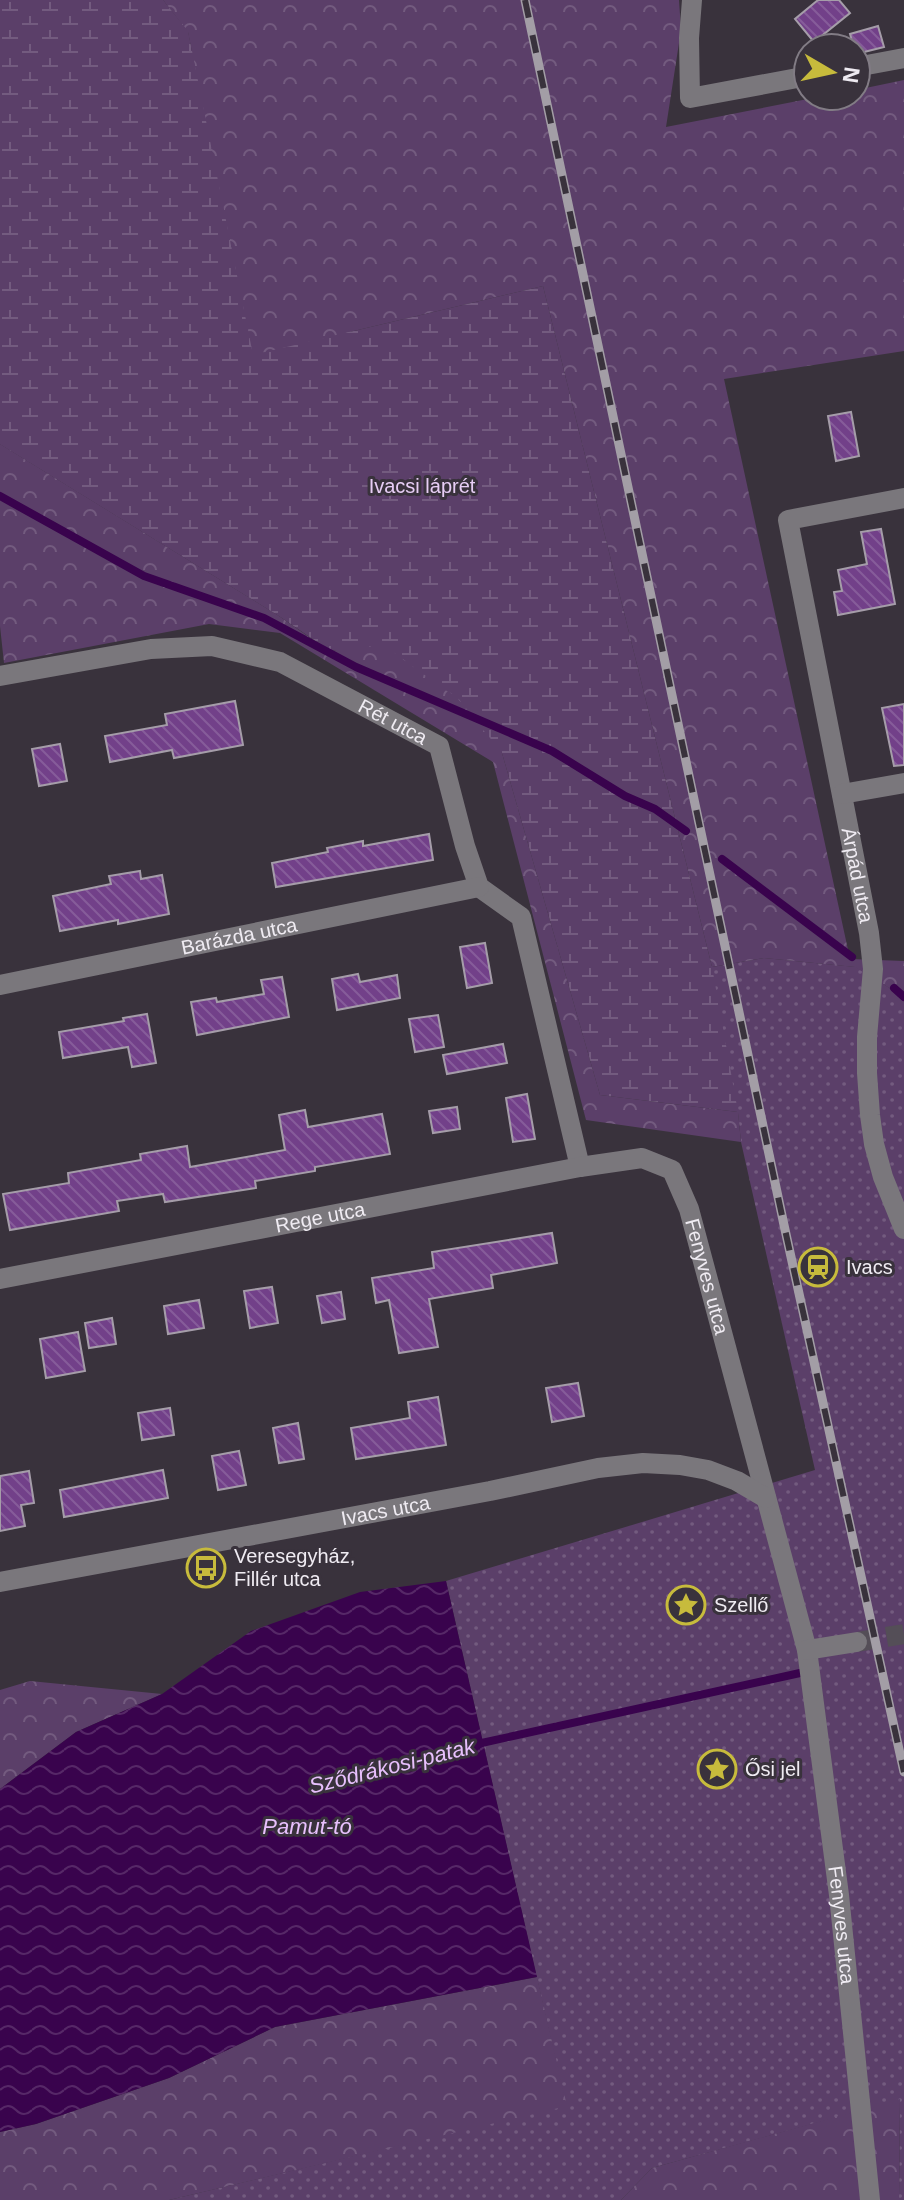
<svg xmlns="http://www.w3.org/2000/svg" width="904" height="2200" viewBox="0 0 904 2200" font-family="Arial,sans-serif">
  <style>
    .grass { fill: url(#grass-dots) }
    .forest { fill: url(#forest-crowns) }
    .wetland { fill: url(#wetland-marsh) }
    .water { fill: url(#water-waves) }
    .lines { fill: none; stroke-linecap: round; stroke-linejoin: round }
    .stream { stroke: #39034d; stroke-width: 8 }
    .building { fill: url(#building-back-hatch); stroke: #a59da9; stroke-width: 2 }
    .minor-tunnel { stroke: #544e57; stroke-width: 20; stroke-dasharray: 20 10; stroke-linecap: butt }
    .minor { stroke: #7a777c; stroke-width: 20 }
    .rail-casing { stroke: #a39ea6; stroke-width: 9 }
    .rail { stroke: #39323c; stroke-width: 6; stroke-dasharray: 18; stroke-linecap: butt }
    .labels { text-anchor: middle; dominant-baseline: central; stroke-width: 6; stroke-linejoin: round; paint-order: stroke }
    .park-label { font-size: 20px; fill: #e7cdf5; stroke: #39323c }
    .street-label { font-size: 20px; fill: #efebf2; stroke: #39323c }
    .poi-label { font-size: 20px; fill: #efebf2; stroke: #39323c; text-anchor: start }
    .water-label { font-size: 22px; font-style: italic; fill: #e8c0fd; stroke: #39323c }
  </style>
  <defs>
    <pattern id="grass-dots" width="8" height="8" patternUnits="userSpaceOnUse" patternTransform="scale(2)"><rect width="8" height="8" fill="#5b3f69"/><path d="M2 2h.1M6 6h.1" fill="none" stroke="#735b7f" stroke-width="1.8" stroke-linecap="round"/></pattern>
    <pattern id="forest-crowns" width="20" height="18" patternUnits="userSpaceOnUse" patternTransform="scale(2)"><rect width="20" height="18" fill="#5b3f69"/><path d="M2 6a3 3 0 1 1 6 0M12 15a3 3 0 1 1 6 0" fill="none" stroke="#735b7f"/></pattern>
    <pattern id="wetland-marsh" width="20" height="14" patternUnits="userSpaceOnUse" patternTransform="scale(2)"><rect width="20" height="14" fill="#5b3f69"/><path d="M1 5h8M5 5V1M11 12h8M15 12V8" fill="none" stroke="#735b7f"/></pattern>
    <pattern id="water-waves" width="16" height="10" patternUnits="userSpaceOnUse" patternTransform="scale(2)"><rect width="16" height="10" fill="#39034d"/><path d="M0 5q4-4 8 0t8 0" fill="none" stroke="#562867"/></pattern>
    <pattern id="building-back-hatch" width="6" height="6" patternUnits="userSpaceOnUse" patternTransform="scale(2)"><rect width="6" height="6" fill="#724089"/><path d="M-1 5l2 2M0 0l6 6M5-1l2 2" fill="none" stroke="#865c9a"/></pattern>
  </defs>
  <rect width="100%" height="100%" fill="#39323c"/>
  <path class="grass" d="M0,0H163L712,967L764,958L856,967L904,997V2200H899L900,2100L652,2168L621,2200H169L566,2105L446,1581L815,1470L741,1142L738,1113L502,753L0,444Z"/>
  <g class="forest">
    <path d="M163,0H679L681,30L666,127L823,96H856V90L904,80V351L724,379L850,959L904,961V997L855,967L764,958L712,967L543,286L253,355L188,32Z"/>
    <path d="M0,444L279,616L329,651L383,645L458,699L502,753L600,1095L738,1112L741,1142L586,1120L493,762L280,633L209,624L4,663L0,626Z"/>
    <path d="M30,1681L162,1694L76,1732L0,1789V1690Z"/>
    <path d="M537,1977L567,2106L169,2200H0V2132L36,2124L169,2078L275,2027Z"/>
    <path d="M900,2099L899,2200H621L652,2168Z"/>
  </g>
  <path class="wetland" d="M0,0H163L188,31L253,355L543,286L712,967L738,1112L600,1095L502,753L458,698L383,645L330,651L279,616L0,444Z"/>
  <path class="water" d="M446,1581L537,1977L275,2027L169,2078L36,2124L0,2132V1789L76,1732L162,1694L251,1631L360,1592Z"/>
  <g class="lines">
    <g class="stream">
      <path d="M0,496L144,576L264,618L356,667L552,751L625,796L655,809L686,831"/>
      <path d="M722,859L852,957"/>
      <path d="M894,988L904,997"/>
      <path d="M477,1744L800,1673"/>
    </g>
  </g>
  <g class="building">
    <path d="M818,0H839L850,13L814,42L795,19Z"/>
    <path d="M878,26L884,47L856,54L850,34Z"/>
    <path d="M851,412L859,456L836,461L828,416Z"/>
    <path d="M881,529L895,604L838,615L834,592L842,591L838,570L867,564L861,532Z"/>
    <path d="M235,701L243,745L174,758L172,750L110,762L105,736L167,725L165,714Z"/>
    <path d="M904,704V765L894,766L882,708Z"/>
    <path d="M60,744L67,781L39,786L32,749Z"/>
    <path d="M429,834L433,860L276,887L272,863L328,852L327,848L363,841V846Z"/>
    <path d="M140,871L141,879L162,875L169,914L118,924V920L60,931L53,896L111,884L109,876Z"/>
    <path d="M485,943L492,983L467,988L460,947Z"/>
    <path d="M358,974L360,982L397,975L400,998L337,1010L332,979Z"/>
    <path d="M282,977L289,1017L197,1035L191,1002L216,998L217,1002L264,994L261,980Z"/>
    <path d="M147,1014L156,1063L132,1067L128,1047L63,1058L59,1032L124,1021L123,1018Z"/>
    <path d="M438,1015L444,1047L415,1052L409,1019Z"/>
    <path d="M503,1044L507,1063L447,1074L443,1055Z"/>
    <path d="M527,1094L535,1139L513,1142L506,1098Z"/>
    <path d="M457,1107L460,1129L433,1133L429,1111Z"/>
    <path d="M305,1110L308,1127L382,1114L390,1154L315,1167V1171L255,1181L256,1188L165,1202L163,1194L117,1201L119,1211L10,1230L3,1194L69,1183L68,1173L141,1160L140,1154L187,1146L190,1167L285,1150L279,1115Z"/>
    <path d="M552,1233L557,1263L491,1275L493,1288L429,1299L438,1347L399,1353L389,1300L376,1303L372,1278L434,1268L432,1252Z"/>
    <path d="M272,1287L278,1323L250,1328L244,1291Z"/>
    <path d="M341,1292L345,1319L322,1323L317,1296Z"/>
    <path d="M199,1300L204,1328L168,1334L164,1306Z"/>
    <path d="M112,1318L116,1344L89,1348L85,1323Z"/>
    <path d="M78,1332L85,1371L46,1378L40,1339Z"/>
    <path d="M578,1383L584,1416L552,1422L546,1388Z"/>
    <path d="M438,1397L446,1445L356,1459L351,1428L410,1418L408,1402Z"/>
    <path d="M170,1408L174,1435L142,1440L138,1413Z"/>
    <path d="M298,1423L304,1459L279,1463L273,1428Z"/>
    <path d="M239,1451L246,1485L218,1490L212,1456Z"/>
    <path d="M163,1470L168,1498L64,1517L60,1490Z"/>
    <path d="M29,1471L34,1503L21,1505L25,1526L0,1531V1476Z"/>
  </g>
  <g class="lines">
    <path class="minor-tunnel" d="M857,1642L904,1634"/>
    <g class="minor">
      <path d="M692,0L689,38L690,98L808,76"/>
      <path d="M856,67L904,58"/>
      <path id="s1" d="M904,498L788,520L869,933L873,969L867,1037V1073L870,1115L874,1144L883,1177L904,1229"/>
      <path id="s2" d="M0,676L151,649L212,646L280,662L439,746L465,846L479,887L521,917L580,1167"/>
      <path d="M842,794L904,783"/>
      <path id="s3" d="M0,985L479,887"/>
      <path id="s4" d="M0,1279L580,1167L642,1158L672,1170L689,1209L807,1650L839,1895L870,2200"/>
      <path id="s5" d="M0,1582L490,1491L598,1468L643,1463L680,1465L708,1470L737,1481L766,1498"/>
      <path d="M807,1650L857,1642"/>
    </g>
    <g class="rail-casing">
      <path id="rail" d="M525,0L784,1225L904,1772"/>
    </g>
    <use href="#rail" class="rail"/>
  </g>
  <defs>
    <g id="station-ring" transform="scale(2)"><circle r="9.5" fill="#39323c" stroke="#c7bb3c" stroke-width="1.5"/><path d="M-3-6H3Q5-6 5-4V2Q5 4 3 4L4.5 6H3L1.5 4h-3L-3 6H-4.5L-3 4Q-5 4-5 2V-4Q-5-6-3-6ZM-3.5-4v3h7v-3ZM-3.5 1v1.5H-2V1ZM2 1v1.5H3.5V1Z" fill="#c7bb3c"/></g>
    <g id="bus-ring" transform="scale(2)"><circle r="9.5" fill="#39323c" stroke="#c7bb3c" stroke-width="1.5"/><path d="M-5-6H5V4H4V6H2V4H-2V6H-4V4H-5ZM-3.5-4V0h7V-4ZM-3.5 1.2v1.5H-2V1.2ZM2 1.2v1.5H3.5V1.2Z" fill="#c7bb3c"/></g>
    <g id="sight-ring" transform="scale(2)"><circle r="9.5" fill="#39323c" stroke="#c7bb3c" stroke-width="1.5"/><path d="M0-6L1.8-2.2L6-1.7L2.9 1.2L3.7 5.4L0 3.3L-3.7 5.4L-2.9 1.2L-6-1.7L-1.8-2.2Z" fill="#c7bb3c"/></g>
  </defs>
  <g fill-rule="evenodd">
    <use href="#station-ring" x="818" y="1267"/>
    <use href="#bus-ring" x="206" y="1568"/>
    <use href="#sight-ring" x="686" y="1605"/>
    <use href="#sight-ring" x="717" y="1769"/>
  </g>
  <g class="labels">
    <g class="park-label">
      <text x="422" y="486">Ivacsi láprét</text>
    </g>
    <g class="street-label">
      <text stroke="none"><textPath href="#s2" startOffset="412">Rét utca</textPath></text>
      <text stroke="none"><textPath href="#s1" startOffset="480">Árpád utca</textPath></text>
      <text stroke="none"><textPath href="#s3" startOffset="244">Barázda utca</textPath></text>
      <text stroke="none"><textPath href="#s4" startOffset="326">Rege utca</textPath></text>
      <text stroke="none"><textPath href="#s4" startOffset="798">Fenyves utca</textPath></text>
      <text stroke="none"><textPath href="#s5" startOffset="392">Ivacs utca</textPath></text>
      <text stroke="none"><textPath href="#s4" startOffset="1462">Fenyves utca</textPath></text>
    </g>
    <g class="poi-label">
      <text x="846" y="1267">Ivacs</text>
      <text x="234" y="1556">Veresegyház,<tspan x="234" dy="23">Fillér utca</tspan></text>
      <text x="714" y="1605">Szellő</text>
      <text x="745" y="1769">Ősi jel</text>
    </g>
    <g class="water-label">
      <text transform="translate(392 1766) rotate(-14)">Sződrákosi-patak</text>
      <text x="307" y="1826">Pamut-tó</text>
    </g>
  </g>
  <g transform="translate(832 72) rotate(99)"><circle r="38" fill="#39323c" stroke="#827c85" stroke-width="2"/>
  <path d="M0-6L14 30L0 20L-14 30Z" fill="#c7bb3c"/>
  <text y="-12" font-size="22" font-weight="bold" text-anchor="middle" fill="#efebf2">N</text>
  </g>
</svg>
